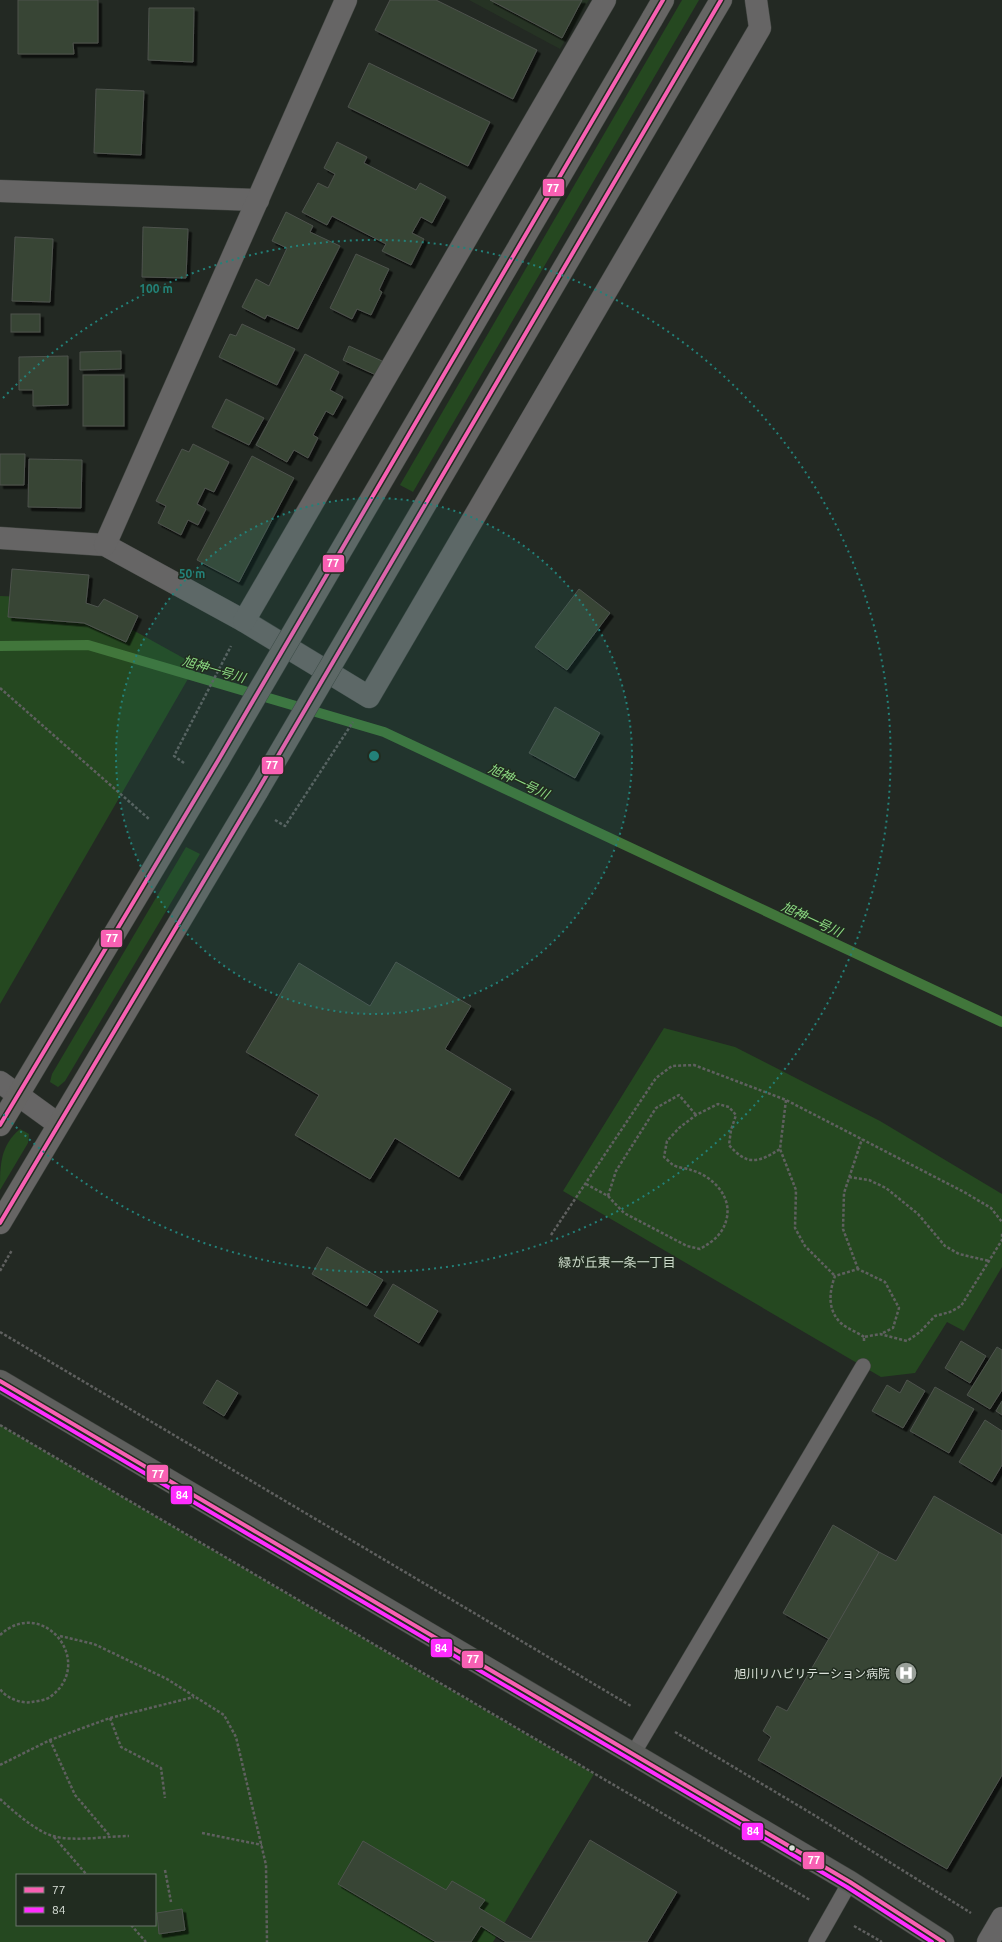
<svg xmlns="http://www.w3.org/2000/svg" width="1002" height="1942" viewBox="0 0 1002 1942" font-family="Ubuntu,'Noto Sans JP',sans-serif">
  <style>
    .built { fill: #263324 }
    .green { fill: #254820; fill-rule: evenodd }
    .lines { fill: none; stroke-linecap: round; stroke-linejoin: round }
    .stream { stroke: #41763b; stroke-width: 10 }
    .building { fill: #374435; stroke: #4e534d; filter: url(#shadow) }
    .lane-casing { stroke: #414541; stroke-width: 16 }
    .street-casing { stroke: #414541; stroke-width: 23 }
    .secondary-casing { stroke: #414541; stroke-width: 23 }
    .primary-casing { stroke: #414541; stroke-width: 23 }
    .path { stroke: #5f605f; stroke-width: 2.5; stroke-dasharray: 3 2; stroke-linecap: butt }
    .lane { stroke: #666565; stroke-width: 15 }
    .street { stroke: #666565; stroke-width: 22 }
    .secondary { stroke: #5e5f5d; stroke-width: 22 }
    .primary { stroke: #666564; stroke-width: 22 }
    .primary-bridge-casing { stroke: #414541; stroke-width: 23; stroke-linecap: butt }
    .primary-bridge { stroke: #666564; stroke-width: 22 }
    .bus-1-casing { stroke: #212c20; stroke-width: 7 }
    .bus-2-casing { stroke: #212c20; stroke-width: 7 }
    .bus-1 { stroke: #f860b3; stroke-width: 4 }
    .bus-2 { stroke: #ff2dff; stroke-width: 4 }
    .ring { fill: none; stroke: #238179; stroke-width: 2; stroke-dasharray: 2 4 }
    .bus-dot { fill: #d9e0d8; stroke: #212c20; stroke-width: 1.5 }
    .labels { text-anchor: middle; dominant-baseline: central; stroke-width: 3; stroke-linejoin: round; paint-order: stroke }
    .poi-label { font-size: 12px; fill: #d9e0d8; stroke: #212c20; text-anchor: end }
    .water-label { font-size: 13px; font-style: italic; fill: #8cda82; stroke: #212c20 }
    .neighbourhood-label { font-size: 13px; fill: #ccdaca; stroke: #212c20 }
    .centre { fill: #238179; stroke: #212c20; stroke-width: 2 }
    .ring-label { font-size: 12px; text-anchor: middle; font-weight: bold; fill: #238179; stroke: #212c20; stroke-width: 3; stroke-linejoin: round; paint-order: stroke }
    .line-badge { stroke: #212c20; stroke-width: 1.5 }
    .badge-label { font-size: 11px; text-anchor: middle; font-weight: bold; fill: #fff }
  </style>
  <defs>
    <filter id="shadow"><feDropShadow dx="3.5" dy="3.5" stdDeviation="0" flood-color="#0009"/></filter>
  </defs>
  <rect width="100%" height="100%" fill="#232923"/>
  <path class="built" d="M469,0H589L560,49Z"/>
  <g class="green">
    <path d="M682,0H699L413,492L400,485Z"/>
    <path d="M0,596L77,599L196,665L0,1004Z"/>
    <path d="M186,847L200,854L65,1081L58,1087L50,1082L52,1074Z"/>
    <path d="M664,1028L735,1047L880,1121L1002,1194V1267L964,1331L947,1322L915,1373L881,1377L563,1191Z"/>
    <path d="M20,1129L29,1134L28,1143L0,1190C0,1165 0,1146 20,1129Z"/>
    <path d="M0,1425L594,1774L493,1942H0ZM17,1875H155V1925H17Z"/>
  </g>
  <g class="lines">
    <path class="stream" d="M0,646L88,645L384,732L1002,1022"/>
  </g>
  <g class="building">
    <path d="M18,0H98V43H73L74,54H18Z"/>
    <path d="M390,0H436L537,50L513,99L375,30Z"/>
    <path d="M490,0H582L562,38Z"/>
    <path d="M149,8H194L193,62L148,60Z"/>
    <path d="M369,63L490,122L468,166L348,107Z"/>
    <path d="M96,89L144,91L141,155L94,153Z"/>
    <path d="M337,142L367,157L364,163L416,190L420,183L446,197L432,223L421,217L412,233L424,239L411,265L382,251L386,244L332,216L327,225L302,212L318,183L328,188L335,174L324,168Z"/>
    <path d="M286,212L313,226L310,232L340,246L298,329L267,315L265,319L242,307L256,279L269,286L287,248L272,241Z"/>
    <path d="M143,227L188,229L186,278L142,277Z"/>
    <path d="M15,237L53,239L50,302L12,301Z"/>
    <path d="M356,254L389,269L379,290L382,292L371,315L357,309L352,319L330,308Z"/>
    <rect x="11" y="314" width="29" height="18"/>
    <path d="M242,324L295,349L277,385L219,357L230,334L236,336Z"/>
    <path d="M349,346L382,361L376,375L343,360Z"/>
    <path d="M121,351V369L80,370V352Z"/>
    <path d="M305,354L339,372L330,390L343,397L333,415L326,411L313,435L318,438L308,458L294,450L287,462L256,445Z"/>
    <path d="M68,356V405L33,406V390H19V357Z"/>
    <rect x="83" y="375" width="41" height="51"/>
    <path d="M226,399L264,418L249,445L212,427Z"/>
    <path d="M193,444L229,462L214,492L205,488L197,504L206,509L198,525L188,520L181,535L158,523L166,506L156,501L182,449L189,452Z"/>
    <path d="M0,454H25L24,485H0Z"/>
    <path d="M252,456L294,478L239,582L197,560Z"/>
    <path d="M29,459L82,460L81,508L28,507Z"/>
    <path d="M12,569L89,575L86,603L98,607L104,599L138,616L126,642L84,623L8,617Z"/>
    <path d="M579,589L610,613L567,670L535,647Z"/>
    <path d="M555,707L600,733L575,778L529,753Z"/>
    <path d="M396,962L471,1006L445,1049L511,1089L459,1177L395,1138L370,1179L295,1135L319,1095L246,1052L299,963L370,1006Z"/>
    <path d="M327,1247L383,1280L367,1306L312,1274Z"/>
    <path d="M393,1284L438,1311L419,1343L374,1316Z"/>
    <path d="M961,1341L986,1356L970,1383L945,1368Z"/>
    <path d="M997,1347L1002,1350V1390L990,1409L967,1395Z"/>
    <path d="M217,1380L238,1393L224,1416L203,1403Z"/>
    <path d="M907,1380L925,1391L903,1428L872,1411L887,1385L900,1393Z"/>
    <path d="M935,1387L974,1409L949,1453L910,1431Z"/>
    <path d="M1002,1401V1415L996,1411Z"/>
    <path d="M985,1420L1002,1431V1465L992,1482L959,1462Z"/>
    <path d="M934,1496L1002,1535V1775L947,1869L758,1760L771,1737L763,1731L777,1706L787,1711L879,1552L896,1561Z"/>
    <path d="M833,1525L879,1552L829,1639L783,1613Z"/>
    <path d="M590,1840L677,1892L647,1942H506L481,1926L471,1942H436L338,1884L363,1841L446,1890L452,1881L485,1900L479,1908L531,1939Z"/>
    <path d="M182,1909L185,1930L159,1934L157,1913Z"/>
  </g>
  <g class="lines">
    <g class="lane-casing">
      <g id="lane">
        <path d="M633,1754L863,1366"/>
        <path d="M816,1942L850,1882"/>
      </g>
    </g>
    <g class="street-casing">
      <g id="street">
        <path d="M0,191L258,200"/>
        <path d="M0,538L105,545L244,621L369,697L760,28L756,0"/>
        <path d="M105,545L346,0"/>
        <path d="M244,621L605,0"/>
        <path d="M0,1082L58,1124"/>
        <path d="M988,1942L1002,1918"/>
      </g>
    </g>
    <g class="secondary-casing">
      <path id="secondary" d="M0,1381L850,1882L943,1942"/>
    </g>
    <g class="primary-casing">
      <g id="primary">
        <path d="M652,19L663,0"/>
        <path d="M695,44L721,0"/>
        <path d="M0,1125L219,759"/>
        <path d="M0,1223L258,790"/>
      </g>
    </g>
    <g class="path">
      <path d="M0,688L149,819"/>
      <path d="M184,763L174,756L231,646"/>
      <path d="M275,820L285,826L353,722"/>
      <path d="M786,1100L780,1149L796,1190L795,1228L805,1246L835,1276"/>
      <path d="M849,1177L869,1180L886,1188L918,1214L945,1246L959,1254L989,1261"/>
      <path d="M586,1184L608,1196L624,1213L687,1246L700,1249C714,1241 724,1233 727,1217C731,1195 712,1176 691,1170C686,1168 678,1168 673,1165C670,1163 667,1159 664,1157L667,1141L679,1128L696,1115L718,1104L729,1107L736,1115L731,1130L729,1145C747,1166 758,1163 780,1149"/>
      <path d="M608,1196L616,1171L656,1108L679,1095L696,1115"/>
      <path d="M551,1235L656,1078L672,1066L694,1065L786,1100L964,1192L991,1208L1002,1222"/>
      <path d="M858,1269L843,1229L844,1193L862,1139"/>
      <path d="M0,1271L12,1250"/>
      <path d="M0,1332L631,1706"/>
      <path d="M864,1337C857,1332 848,1329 842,1324C827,1311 829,1292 835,1276L858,1269L885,1282L899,1308L893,1328L881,1334"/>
      <path d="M864,1341V1337L880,1334L907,1341L920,1332L935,1316L950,1312L961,1306L1002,1240V1233"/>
      <path d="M0,1425L810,1900"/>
      <path d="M0,1635C43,1595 97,1663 50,1697C46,1700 38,1701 32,1702C21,1704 6,1698 0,1689"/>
      <path d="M60,1636L94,1644L167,1679L224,1715L236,1737L266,1865L267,1942"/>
      <path d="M110,1718L121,1747L161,1768L165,1798"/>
      <path d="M675,1732L814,1815L971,1913"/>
      <path d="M50,1740L75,1795L110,1836"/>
      <path d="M0,1765L50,1740L110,1718L194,1697"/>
      <path d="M0,1799C13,1811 37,1832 53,1836C73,1842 108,1836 129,1836"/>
      <path d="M202,1833L262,1845"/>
      <path d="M54,1837L87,1875"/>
      <path d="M165,1870L171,1902"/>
      <path d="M131,1925L146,1942"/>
      <path d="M854,1926L882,1942"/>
    </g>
    <use href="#lane" class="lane"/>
    <use href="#street" class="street"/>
    <use href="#secondary" class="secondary"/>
    <use href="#primary" class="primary"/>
    <g class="primary-bridge-casing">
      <g id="primary-bridge">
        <path d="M219,759L652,19"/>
        <path d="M258,790L695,44"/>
      </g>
    </g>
    <use href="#primary-bridge" class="primary-bridge"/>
    <g class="bus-1-casing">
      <g id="bus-1">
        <path d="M0,1125L219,759L663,0"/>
        <path d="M0,1223L258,790L721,0"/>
        <path d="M0,1381L850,1882L943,1942"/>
      </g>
    </g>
    <g class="bus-2-casing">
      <path id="bus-2" d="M0,1388L847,1887L932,1942"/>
    </g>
    <use href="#bus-1" class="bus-1"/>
    <use href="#bus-2" class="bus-2"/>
  </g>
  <circle cx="374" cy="756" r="258" fill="#238179" fill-opacity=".12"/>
  <g class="ring">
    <circle cx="374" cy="756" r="258"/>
    <path d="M3 398A516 516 0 1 1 3 1114"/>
  </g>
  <defs>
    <g id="hospital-disc" transform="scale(1.15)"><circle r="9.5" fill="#99a099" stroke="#212c20"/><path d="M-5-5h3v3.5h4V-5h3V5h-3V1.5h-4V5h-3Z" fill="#fff"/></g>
  </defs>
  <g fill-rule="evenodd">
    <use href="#hospital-disc" x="906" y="1673"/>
  </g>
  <circle class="bus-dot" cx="792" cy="1848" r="3.5"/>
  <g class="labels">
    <g class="poi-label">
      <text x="890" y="1673">旭川リハビリテーション病院</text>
    </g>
    <g class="water-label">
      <text transform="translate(214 669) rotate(16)">旭神一号川</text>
      <text transform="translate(519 781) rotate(25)">旭神一号川</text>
      <text transform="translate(812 919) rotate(25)">旭神一号川</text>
    </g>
    <g class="neighbourhood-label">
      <text x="617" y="1262">緑が丘東一条一丁目</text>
    </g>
  </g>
  <circle cx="374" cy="756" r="6" class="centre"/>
  <g class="ring-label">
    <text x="156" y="293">100 m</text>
    <text x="192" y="578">50 m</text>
  </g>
  <g class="line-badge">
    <rect x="542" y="178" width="23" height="19" rx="4" fill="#f860b3"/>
    <rect x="322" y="554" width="23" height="19" rx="4" fill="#f860b3"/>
    <rect x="261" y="756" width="23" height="19" rx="4" fill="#f860b3"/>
    <rect x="100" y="929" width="23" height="19" rx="4" fill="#f860b3"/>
    <rect x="146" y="1464" width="23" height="19" rx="4" fill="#f860b3"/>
    <rect x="170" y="1485" width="23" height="20" rx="4" fill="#ff2dff"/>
    <rect x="430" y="1638" width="23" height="20" rx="4" fill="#ff2dff"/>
    <rect x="461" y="1650" width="23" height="19" rx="4" fill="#f860b3"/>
    <rect x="741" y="1822" width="23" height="19" rx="4" fill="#ff2dff"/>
    <rect x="802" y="1851" width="23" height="19" rx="4" fill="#f860b3"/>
  </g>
  <g class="badge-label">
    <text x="553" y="192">77</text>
    <text x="333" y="567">77</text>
    <text x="272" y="769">77</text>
    <text x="112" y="942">77</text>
    <text x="158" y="1478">77</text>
    <text x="182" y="1499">84</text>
    <text x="441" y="1652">84</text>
    <text x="473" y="1663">77</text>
    <text x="753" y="1835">84</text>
    <text x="814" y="1864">77</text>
  </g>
  <rect x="16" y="1874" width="140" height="52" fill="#212c20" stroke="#6b746a"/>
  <rect x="24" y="1887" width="20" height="6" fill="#f860b3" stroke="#6b746a"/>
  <text x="52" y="1894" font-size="12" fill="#d9e0d8">77</text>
  <rect x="24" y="1907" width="20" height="6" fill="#ff2dff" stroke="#6b746a"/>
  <text x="52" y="1914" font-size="12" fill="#d9e0d8">84</text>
</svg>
